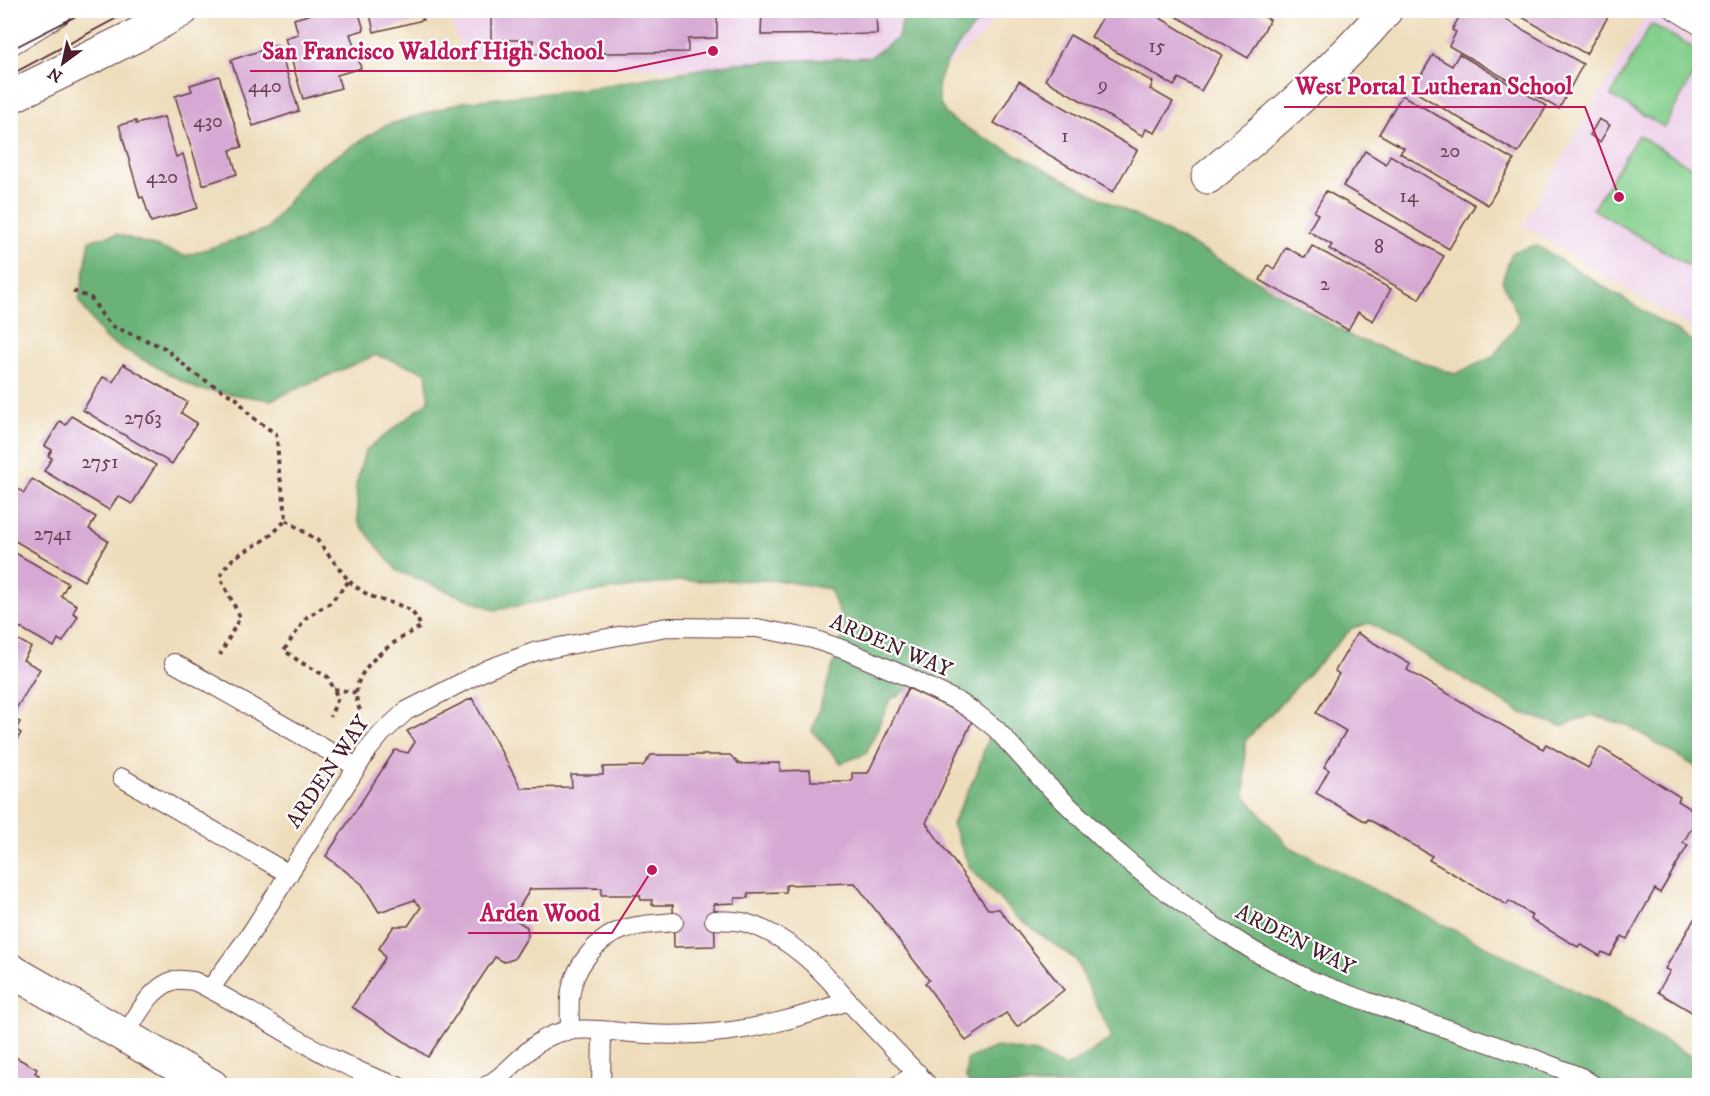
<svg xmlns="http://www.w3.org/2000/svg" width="1710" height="1096" viewBox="0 0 1710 1096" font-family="'IM FELL DW Pica',serif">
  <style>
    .built { fill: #edd0e9 }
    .green { fill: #84cf8c; stroke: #67775c; stroke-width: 1.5 }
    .forest { fill: #6bb278; stroke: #5a6852; stroke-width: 1.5 }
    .building { fill: #d6a8d3 }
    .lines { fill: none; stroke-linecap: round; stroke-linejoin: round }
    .service-casing { stroke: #633c41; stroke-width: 20 }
    .minor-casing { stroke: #633c41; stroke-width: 35 }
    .tertiary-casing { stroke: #633c41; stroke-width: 35 }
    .path { stroke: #633c41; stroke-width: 4; stroke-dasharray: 4.5 4.5; stroke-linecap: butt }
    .service { stroke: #fff; stroke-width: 18 }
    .minor { stroke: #fff; stroke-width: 33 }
    .tertiary { stroke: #fff; stroke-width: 33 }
    .tram { stroke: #4a1f2b; stroke-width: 1.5 }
    .labels { text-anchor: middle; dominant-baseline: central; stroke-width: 4.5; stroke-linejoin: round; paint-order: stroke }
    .number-label { font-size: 20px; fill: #6d4155 }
    .street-label { font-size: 22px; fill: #4a1f2b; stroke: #fff }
    .leader { fill: none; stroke: #c2185b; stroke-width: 2 }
    .callout-dot { fill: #c2185b; stroke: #fff; stroke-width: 2 }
    .callout-label { font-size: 24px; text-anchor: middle; font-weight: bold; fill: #c2185b; stroke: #fff; stroke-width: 4.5; stroke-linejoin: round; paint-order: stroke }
  </style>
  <rect width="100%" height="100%" fill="#fff"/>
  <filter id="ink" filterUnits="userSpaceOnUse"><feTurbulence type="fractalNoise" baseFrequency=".0167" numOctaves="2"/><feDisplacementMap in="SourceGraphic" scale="12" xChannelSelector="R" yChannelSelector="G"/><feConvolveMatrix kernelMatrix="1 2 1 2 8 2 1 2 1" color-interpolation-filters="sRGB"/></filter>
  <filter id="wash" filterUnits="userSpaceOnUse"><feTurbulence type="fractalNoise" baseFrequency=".008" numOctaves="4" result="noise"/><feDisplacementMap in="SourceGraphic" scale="24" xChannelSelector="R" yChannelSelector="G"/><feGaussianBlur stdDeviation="1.35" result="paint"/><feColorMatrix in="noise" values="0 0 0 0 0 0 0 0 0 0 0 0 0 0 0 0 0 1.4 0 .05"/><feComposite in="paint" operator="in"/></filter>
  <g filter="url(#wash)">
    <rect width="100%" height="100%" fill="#edb"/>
    <g class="built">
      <path d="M447,11H1001L975,43L927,80L464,59Z"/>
      <path d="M1648,12L1699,44V333L1523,225Z"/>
    </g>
    <g class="green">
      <path d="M1651,24L1699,51V64L1664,127L1611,96Z"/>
      <path d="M1638,135L1699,172V272L1593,209Z"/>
    </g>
    <path class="forest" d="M905,10L988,11C967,36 919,80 946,114C952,121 965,127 973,132L1234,267L1354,338L1455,374L1493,357L1520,320L1502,281L1512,252L1536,245L1699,345V769L1629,726L1592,715L1561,726L1522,713L1370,623L1352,628L1245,741V796L1288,846L1593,1000L1699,1061V1085H971L966,1079L967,1059L996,1047L1036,1053L1065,1068L1112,1038L1076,960L1015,916L970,868L952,824L978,770L991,727L922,680L890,700L866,754L841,763L812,731L845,628L830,589L777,580L678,581L580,594L495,610L397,571L358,522L356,485L365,451L429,401L426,372L376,355L271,400L197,389L105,339L79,301L90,240L117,234L186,256L267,229L311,172L384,126L463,102L584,89L735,63L870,57L898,38Z"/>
    <g id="blocks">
      <g class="building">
        <path d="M325,10H358L364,30L350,34L361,68L337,75L341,88L303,99L285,38L298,34L294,19Z"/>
        <path d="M369,10H430V11L421,14L423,20L374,32Z"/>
        <path d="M491,10H717V38L688,39V52L533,54V40H491Z"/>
        <path d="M762,10H876L877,34L761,35Z"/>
        <path d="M1107,10H1147L1222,55L1201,91L1179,78L1174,86L1091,37Z"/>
        <path d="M1165,10H1254L1270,20L1248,58Z"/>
        <path d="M1463,10H1489L1583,64L1559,109L1449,46L1456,32L1452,30Z"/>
        <path d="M1510,10H1612L1586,54Z"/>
        <path d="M1070,35L1153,82L1150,89L1173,102L1155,133L1146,129L1143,136L1045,80Z"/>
        <path d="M278,45L299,111L253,126L231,60Z"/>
        <path d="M1459,54L1547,106L1518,153L1412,90L1433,55L1452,66Z"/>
        <path d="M219,76L242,147L230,150L237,174L203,185L175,96L192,91L190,85Z"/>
        <path d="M1019,81L1137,150L1113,192L994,123Z"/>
        <path d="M1402,95L1514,160L1488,205L1400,153L1404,148L1379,134Z"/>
        <path d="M164,117L176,157L183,154L198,208L151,222L143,197L140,198L119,125L136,121V124Z"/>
        <path d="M1599,119L1610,125L1600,142L1590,135Z"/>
        <path d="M1365,151L1386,164L1390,155L1475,205L1449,249L1343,186Z"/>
        <path d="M1326,191L1444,256L1419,299L1329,249L1332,245L1308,231L1318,214L1314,212Z"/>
        <path d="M1312,246L1391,289L1373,321L1358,312L1348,330L1260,280L1268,265L1274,269L1286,247L1305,258Z"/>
        <path d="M123,364L187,402L181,413L197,423L172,464L83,410L103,377L113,382Z"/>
        <path d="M71,416L156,465L132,504L118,496L109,510L44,471L52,458L48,456L52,450L45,446L60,421L66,425Z"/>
        <path d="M32,479L96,517L89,529L108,541L84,581L10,538V499L17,488L24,493Z"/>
        <path d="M10,550L68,583L61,596L77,605L73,613L78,616L63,642L58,639L54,647L10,622Z"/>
        <path d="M1357,633L1410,664L1407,670L1543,749L1546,744L1588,768L1600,747L1680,797L1678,801L1696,812L1691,820L1695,822L1683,843L1688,845L1660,893L1655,889L1627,939L1622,936L1610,956L1602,952L1600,956L1580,944L1578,947L1530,919L1532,915L1509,901L1507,905L1429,860L1432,856L1368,819L1366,822L1316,793L1329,770L1324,767L1346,731L1316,713L1339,674L1335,671Z"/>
        <path d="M10,635L31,647L23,660L40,669L16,709L10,706Z"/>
        <path d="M908,688L973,719L926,823L988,909H999L1064,990L1017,1027L1006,1013L966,1041L925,983L929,980L855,883L786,885V892L748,893V898H735V903L714,904L715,946L674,947L673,905H652V900H641L640,895H601L602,888L530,889L513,918L527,927L528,936L514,959L504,962L495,957L428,1057L352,1007L385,958L379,948L394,926H408L421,907L414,900L379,912L362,884L326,856L395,750L408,753L415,742L407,731L472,698L521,788L572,787L571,775H603V767L643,766L651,755H730L739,764L780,763V771L810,770L811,781H852V773H868Z"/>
        <path d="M10,717L20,722L16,730L21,733L10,751Z"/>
        <path d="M1700,909V1017L1658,992L1670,971L1665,969Z"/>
        <path d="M10,1054L37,1069L35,1073L39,1075L33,1086H10Z"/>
      </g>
    </g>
  </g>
  <g filter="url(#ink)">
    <use href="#blocks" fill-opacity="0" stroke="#633c41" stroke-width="1.5"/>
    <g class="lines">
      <g class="service-casing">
        <g id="service">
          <path d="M1674,10L1700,26"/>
          <path d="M174,663L357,767"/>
          <path d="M122,778L289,874"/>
          <path d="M714,920C725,921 736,920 746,923C789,936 820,968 848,1001"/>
          <path d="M210,989L251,933L368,750L382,733L406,711L488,669L537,651L667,627L757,628L813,639L845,650L908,677L959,702L976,713L996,729L1046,784L1110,846L1156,884L1208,922L1257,953L1310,980L1366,1001L1538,1060L1581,1077L1595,1086"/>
          <path d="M570,1031C570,1020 569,1009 570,998C572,970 595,939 622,930C637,924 657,924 674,922"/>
          <path d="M125,1036C137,1016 150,987 175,980C181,979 189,981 194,981C264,1015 323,1062 398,1086"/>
          <path d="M486,1086C512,1072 527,1044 555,1034C578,1026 608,1031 632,1033C654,1035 675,1035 696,1034C749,1032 799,1018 848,1001L929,1086"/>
          <path d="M601,1086L602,1031"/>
          <path d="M896,1086L918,1073"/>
        </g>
      </g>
      <g class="minor-casing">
        <g id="minor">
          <path d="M1208,177C1271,124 1333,73 1386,10"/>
          <path d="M10,970L212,1086"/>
        </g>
      </g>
      <g class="tertiary-casing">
        <g id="tertiary">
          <path d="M10,38L55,10"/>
          <path d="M10,97L137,35L182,10"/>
        </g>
      </g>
      <g class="path">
        <path d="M73,291L91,298L102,315L112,326L165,348L193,373L237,399L252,417L276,434C279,448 277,463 280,477C283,494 285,502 286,520C279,527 272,535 264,540C244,553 231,554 220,577L240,617L220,655"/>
        <path d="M286,520L317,540L349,581L330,603L307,617L284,650L300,662L328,677L338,698L330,717"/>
        <path d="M349,581C358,589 367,595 378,599C399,606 412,604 421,627C393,641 340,674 361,712"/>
        <path d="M334,689L357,693"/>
      </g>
      <use href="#service" class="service"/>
      <use href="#minor" class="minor"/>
      <use href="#tertiary" class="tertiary"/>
      <g class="tram">
        <path d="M10,50L88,10"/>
        <path d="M10,75L132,10"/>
      </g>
    </g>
  </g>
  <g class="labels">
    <g class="number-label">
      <text x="1157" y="46">15</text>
      <text x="1103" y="85">9</text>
      <text x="265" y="86">440</text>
      <text x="208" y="121">430</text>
      <text x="1065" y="136">1</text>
      <text x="1450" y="151">20</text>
      <text x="162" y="177">420</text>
      <text x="1409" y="196">14</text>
      <text x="1379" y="247">8</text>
      <text x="1325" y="284">2</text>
      <text x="143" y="418">2763</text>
      <text x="100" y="462">2751</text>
      <text x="53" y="534">2741</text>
    </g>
    <g class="street-label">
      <text transform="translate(891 646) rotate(23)">ARDEN WAY</text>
      <text transform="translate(328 772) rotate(-56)">ARDEN WAY</text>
      <text transform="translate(1295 940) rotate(27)">ARDEN WAY</text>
    </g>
  </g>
  <path class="leader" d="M713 51L616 71H250M1619 197L1585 107H1284M652 870L612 933H468"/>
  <g class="callout-dot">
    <circle cx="713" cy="51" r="6"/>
    <circle cx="1619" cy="197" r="6"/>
    <circle cx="652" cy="870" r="6"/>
  </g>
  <g class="callout-label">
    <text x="433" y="59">San Francisco Waldorf High School</text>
    <text x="1434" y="94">West Portal Lutheran School</text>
    <text x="540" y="921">Arden Wood</text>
  </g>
  <rect width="1710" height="1096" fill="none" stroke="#fff" stroke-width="36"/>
  <g transform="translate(63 63) rotate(213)" stroke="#ffffff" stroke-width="4.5" paint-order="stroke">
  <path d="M0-4.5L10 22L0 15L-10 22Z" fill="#4a1f2b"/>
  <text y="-9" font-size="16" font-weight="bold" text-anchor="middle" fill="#4a1f2b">N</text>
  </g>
</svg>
